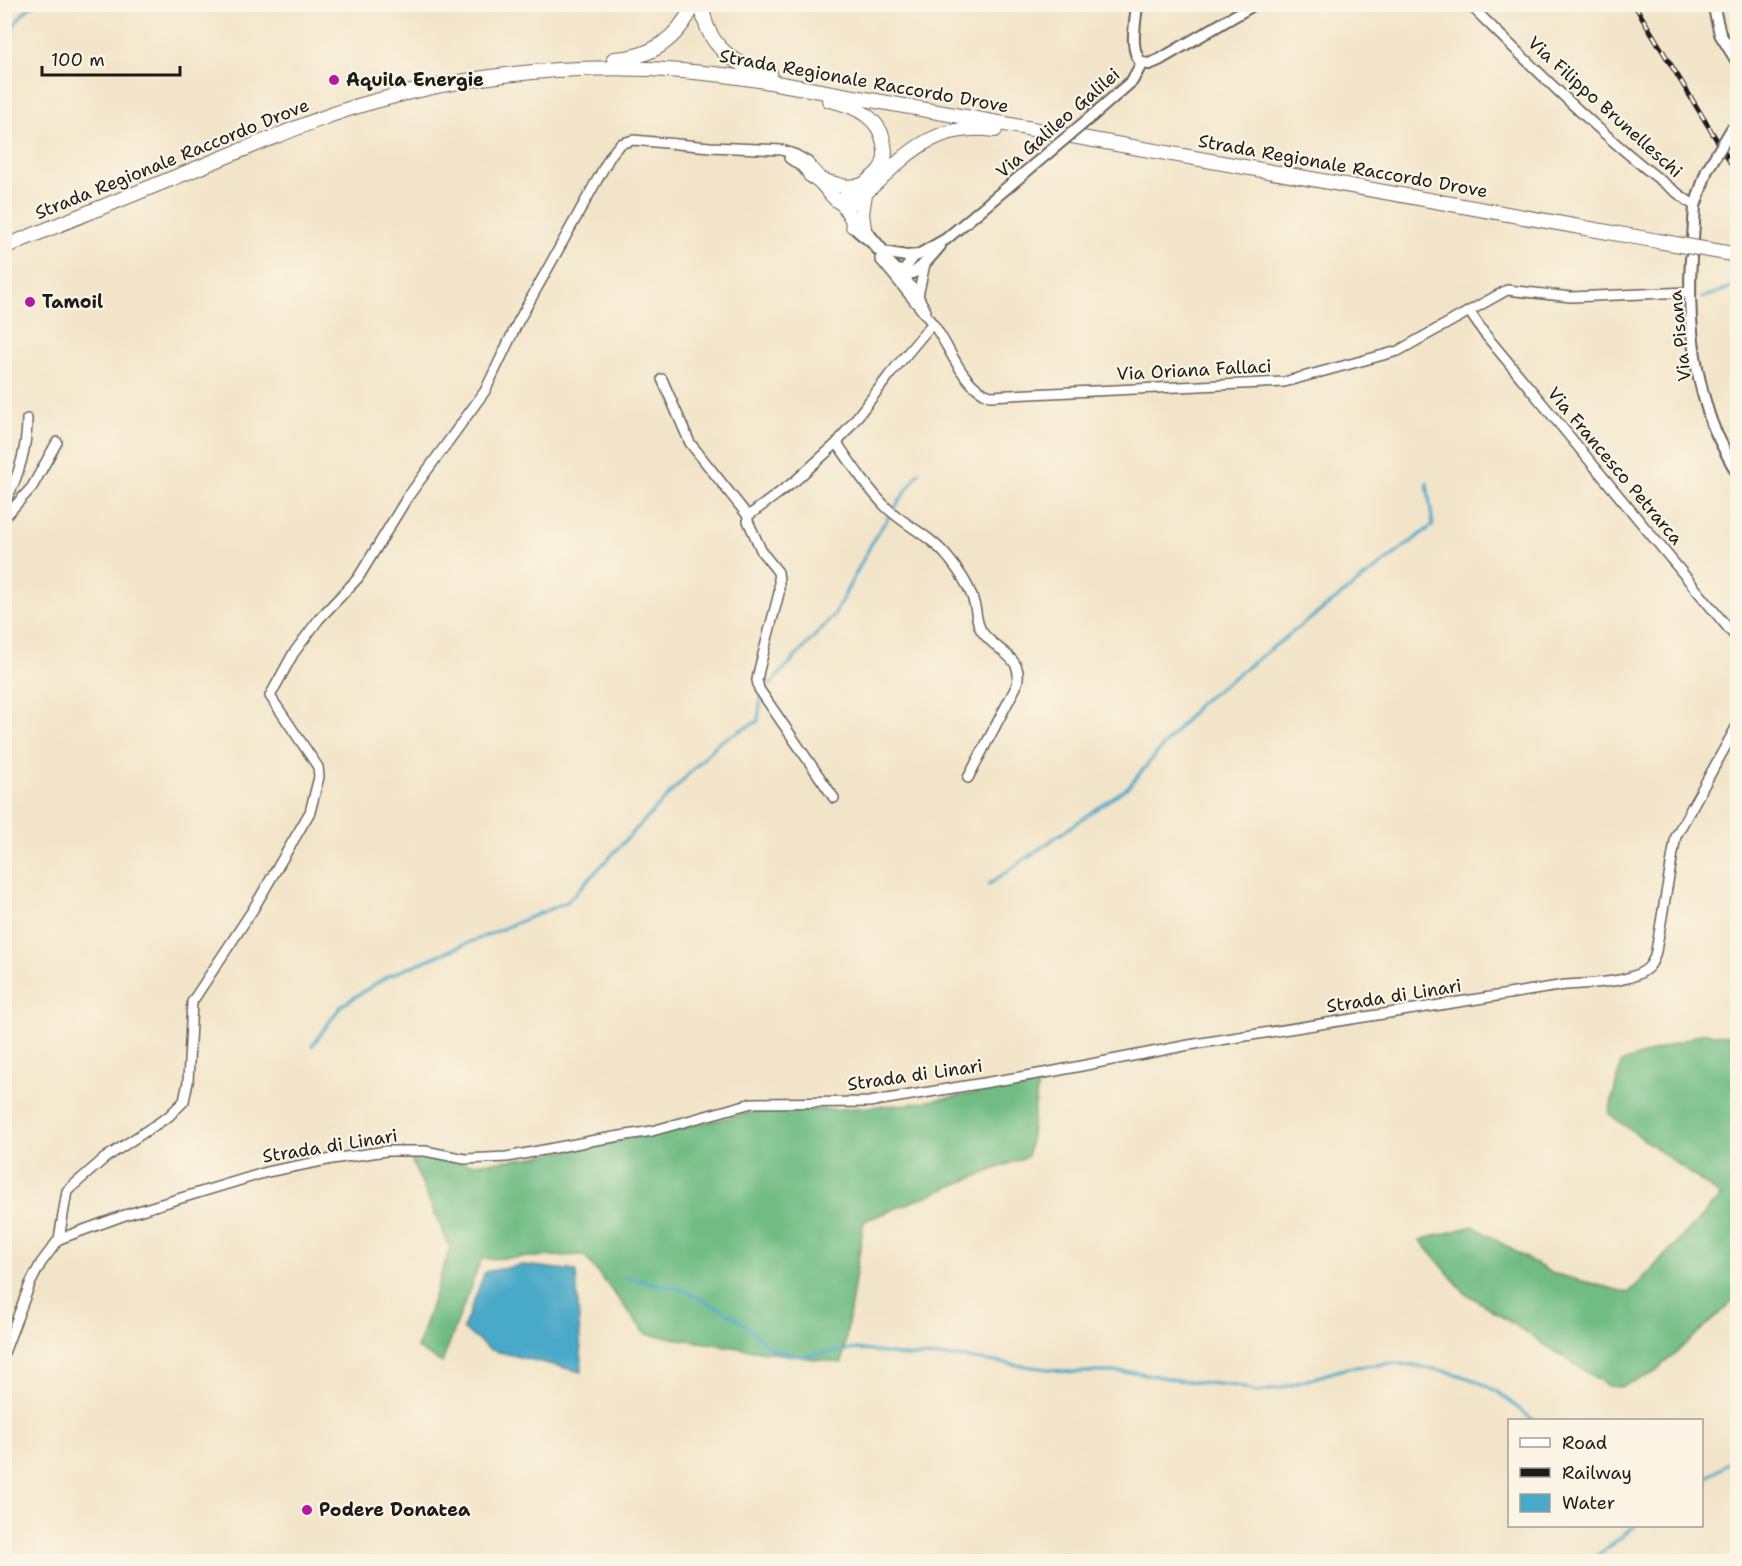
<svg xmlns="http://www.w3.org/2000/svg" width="1742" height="1566" viewBox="0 0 1742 1566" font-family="'Shantell Sans',sans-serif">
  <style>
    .forest { fill: #70bc84; stroke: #466c50; stroke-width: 1.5 }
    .water { fill: #49a9c8; stroke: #326272; stroke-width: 1.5 }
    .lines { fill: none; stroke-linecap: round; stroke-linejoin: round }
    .stream { stroke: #49a9c8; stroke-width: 3 }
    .minor-casing { stroke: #676258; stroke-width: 12 }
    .tertiary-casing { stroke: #676258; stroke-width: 14 }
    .primary-casing { stroke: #676258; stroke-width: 16 }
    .minor { stroke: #fff; stroke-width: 9 }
    .tertiary { stroke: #fff; stroke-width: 10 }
    .primary { stroke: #fff; stroke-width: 14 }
    .rail-casing { stroke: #1c1c1c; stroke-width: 5 }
    .rail { stroke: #fcf5e5; stroke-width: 3; stroke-dasharray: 9; stroke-linecap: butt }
    .tertiary-bridge-casing { stroke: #676258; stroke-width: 14; stroke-linecap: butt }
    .primary-bridge-casing { stroke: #676258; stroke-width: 16; stroke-linecap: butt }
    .tertiary-bridge { stroke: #fff; stroke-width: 10 }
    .primary-bridge { stroke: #fff; stroke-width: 14 }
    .poi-dot { fill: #b5179e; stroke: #fcf5e5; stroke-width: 2 }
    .labels { text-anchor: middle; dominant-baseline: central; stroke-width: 4.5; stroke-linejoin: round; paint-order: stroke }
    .poi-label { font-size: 18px; font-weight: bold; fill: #1c1c1c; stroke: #fcf5e5; text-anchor: start }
    .street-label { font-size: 18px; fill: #1c1c1c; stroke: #fcf5e5 }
  </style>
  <rect width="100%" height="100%" fill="#fcf5e5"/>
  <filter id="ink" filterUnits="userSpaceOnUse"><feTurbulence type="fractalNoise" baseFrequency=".0167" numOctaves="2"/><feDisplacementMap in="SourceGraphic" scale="12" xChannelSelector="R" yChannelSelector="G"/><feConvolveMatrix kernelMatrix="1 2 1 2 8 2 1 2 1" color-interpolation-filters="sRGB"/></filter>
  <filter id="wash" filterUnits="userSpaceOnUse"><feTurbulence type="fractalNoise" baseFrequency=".008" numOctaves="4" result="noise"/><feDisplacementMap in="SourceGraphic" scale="24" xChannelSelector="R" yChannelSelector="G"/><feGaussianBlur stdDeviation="1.35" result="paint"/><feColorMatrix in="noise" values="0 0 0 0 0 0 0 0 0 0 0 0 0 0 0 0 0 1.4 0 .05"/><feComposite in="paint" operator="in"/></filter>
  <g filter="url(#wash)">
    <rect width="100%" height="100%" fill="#f2e4c8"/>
    <g class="forest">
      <path d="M1703,1033L1737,1036V1298L1652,1374L1620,1387L1608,1386L1464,1292L1420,1240L1473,1226L1551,1273L1629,1293L1721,1196L1609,1114L1621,1063Z"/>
      <path d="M1038,1083L1028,1156L864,1221L842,1363L646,1334L584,1255L481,1259L442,1363L417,1348L450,1248L411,1159L474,1164L528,1158L613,1142L759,1111L839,1109L910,1104Z"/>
    </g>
    <path class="water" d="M522,1265L576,1271L582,1372L491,1350L463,1329L485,1272Z"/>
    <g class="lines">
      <g class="stream">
        <path d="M4,49C9,31 19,14 35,4"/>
        <path d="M1702,298L1738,285"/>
        <path d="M767,688L834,615L875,537L919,472"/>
        <path d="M988,885L1129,786L1200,703L1433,525L1427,483"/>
        <path d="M312,1046L341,1006L386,977L567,902L719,742L758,721L761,697"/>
        <path d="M626,1277L684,1290L737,1318L772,1349L800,1356L857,1349L904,1356L958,1357L1070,1372H1135L1177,1380L1237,1386L1258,1392L1281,1388L1347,1368L1394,1363L1446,1371L1477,1381L1499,1393L1533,1420"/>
        <path d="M1702,1481L1738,1457"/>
        <path d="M1589,1562L1635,1526"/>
      </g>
    </g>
  </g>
  <g filter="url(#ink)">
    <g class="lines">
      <g class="minor-casing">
        <g id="minor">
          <path d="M1469,4C1541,75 1613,148 1695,206"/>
          <path d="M789,158L802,167L812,179"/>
          <path d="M880,259C898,280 915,302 933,324C951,348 961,385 990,396L1284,382L1398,351L1507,290L1571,297L1689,292"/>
          <path d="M899,270L918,296L926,311"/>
          <path d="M903,277L904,270L915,256"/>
          <path d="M918,296L925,264"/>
          <path d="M1469,311L1484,333L1738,640"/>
          <path d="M932,324L891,373L837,443C852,465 868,489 887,508C907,527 932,536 950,560C961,574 970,587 974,603C977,612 976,622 981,630C994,652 1027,656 1016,687L968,778"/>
          <path d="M662,379L690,443L748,516"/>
          <path d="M4,504C18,478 27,448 27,419"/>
          <path d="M4,518L32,487L57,442"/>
          <path d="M834,798L759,689L757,680L759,670L779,593V580L778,572L762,552L748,521V516L795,481L837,443"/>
          <path d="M59,1239L67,1191L105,1158L169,1116L184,1101L188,1082L192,1002L252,911L310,812L319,777L318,767L270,696L293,654L319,619L358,578L407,498L485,391L518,322L611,155L620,144L633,140L710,147L782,150L796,155L808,162L822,178"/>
          <path d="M4,1353L30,1284L41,1263L59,1239L125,1215L267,1172L332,1159L386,1151H425L465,1159L507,1157L596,1140L652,1131L752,1103L869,1102L1050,1072L1189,1045L1565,985C1587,983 1638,984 1651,964C1653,961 1655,955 1656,951L1676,836L1738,724"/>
        </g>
      </g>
      <g class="tertiary-casing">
        <g id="tertiary">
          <path d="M1137,4C1136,21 1128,51 1142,63"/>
          <path d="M1713,4L1720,34L1738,63"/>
          <path d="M1142,63L1149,64L1159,60L1255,4"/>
          <path d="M1092,116L1132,81L1142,63"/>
          <path d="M853,226C859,234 867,237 874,245C906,282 906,286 940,246"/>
          <path d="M864,228L884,252L906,256L918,255L946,239L1048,153"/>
          <path d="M1693,239L1695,206L1707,170"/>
          <path d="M1691,258C1688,308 1692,360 1707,408C1713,431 1727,454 1738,475"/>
        </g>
      </g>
      <g class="primary-casing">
        <g id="primary">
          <path d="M702,4C705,44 733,66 770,73"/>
          <path d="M614,59C652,58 678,38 694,4"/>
          <path d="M829,100C853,105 880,117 884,144C886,153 885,164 879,171C872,180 854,190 845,198L843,204"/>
          <path d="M810,175C830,182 833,216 859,199C902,160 930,121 995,130"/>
          <path d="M824,181L846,187L858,186"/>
          <path d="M843,204L852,219L853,226"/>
          <path d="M864,228L862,214L865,194"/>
          <path d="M4,247C80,216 156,185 232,154C278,136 324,115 372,102C499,66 629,59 759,80L1658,241"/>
        </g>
      </g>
      <use href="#minor" class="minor"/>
      <use href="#tertiary" class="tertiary"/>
      <use href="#primary" class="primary"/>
      <g class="rail-casing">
        <path id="rail" d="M1634,4L1738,175"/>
      </g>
      <use href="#rail" class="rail"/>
      <g class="tertiary-bridge-casing">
        <g id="tertiary-bridge">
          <path d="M1048,153L1092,116"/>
          <path d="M1707,170L1733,127"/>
        </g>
      </g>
      <g class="primary-bridge-casing">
        <path id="primary-bridge" d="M1658,241L1738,255"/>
      </g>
      <use href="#tertiary-bridge" class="tertiary-bridge"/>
      <use href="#primary-bridge" class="primary-bridge"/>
    </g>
  </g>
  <g class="poi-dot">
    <circle cx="334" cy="80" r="6"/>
    <circle cx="30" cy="302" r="6"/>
    <circle cx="307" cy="1510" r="6"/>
  </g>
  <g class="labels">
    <g class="poi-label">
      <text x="346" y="80">Aquila Energie</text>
      <text x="42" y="302">Tamoil</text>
      <text x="319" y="1510">Podere Donatea</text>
    </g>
    <g class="street-label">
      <text transform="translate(864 81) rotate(10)">Strada Regionale Raccordo Drove</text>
      <text transform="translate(1605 107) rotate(42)">Via Filippo Brunelleschi</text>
      <text transform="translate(1058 123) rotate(-41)">Via Galileo Galilei</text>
      <text transform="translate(172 159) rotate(-22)">Strada Regionale Raccordo Drove</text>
      <text transform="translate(1343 166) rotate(10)">Strada Regionale Raccordo Drove</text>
      <text transform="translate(1680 336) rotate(-96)">Via Pisana</text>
      <text transform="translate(1194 370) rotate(-3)">Via Oriana Fallaci</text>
      <text transform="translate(1615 466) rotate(50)">Via Francesco Petrarca</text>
      <text transform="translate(1394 996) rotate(-9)">Strada di Linari</text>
      <text transform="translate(915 1075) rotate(-8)">Strada di Linari</text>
      <text transform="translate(330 1146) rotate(-9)">Strada di Linari</text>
    </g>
  </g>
  <rect width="1742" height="1566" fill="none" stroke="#fcf5e5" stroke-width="24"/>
  <rect x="1508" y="1419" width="195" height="108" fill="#fcf5e5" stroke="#a29e95" stroke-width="1.5"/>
  <rect x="1520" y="1438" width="30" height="9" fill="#ffffff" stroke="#a29e95" stroke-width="1.5"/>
  <text x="1562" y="1449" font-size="18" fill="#1c1c1c">Road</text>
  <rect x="1520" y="1468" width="30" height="9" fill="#1c1c1c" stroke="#a29e95" stroke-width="1.5"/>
  <text x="1562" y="1479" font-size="18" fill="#1c1c1c">Railway</text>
  <rect x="1520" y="1494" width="30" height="18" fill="#49a9c8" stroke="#a29e95" stroke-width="1.5"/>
  <text x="1562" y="1509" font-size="18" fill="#1c1c1c">Water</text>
  <path d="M42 66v9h138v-9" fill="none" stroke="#1c1c1c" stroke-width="3"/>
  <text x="51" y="66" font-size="18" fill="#1c1c1c" stroke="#fcf5e5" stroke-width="4.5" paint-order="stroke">100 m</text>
</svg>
